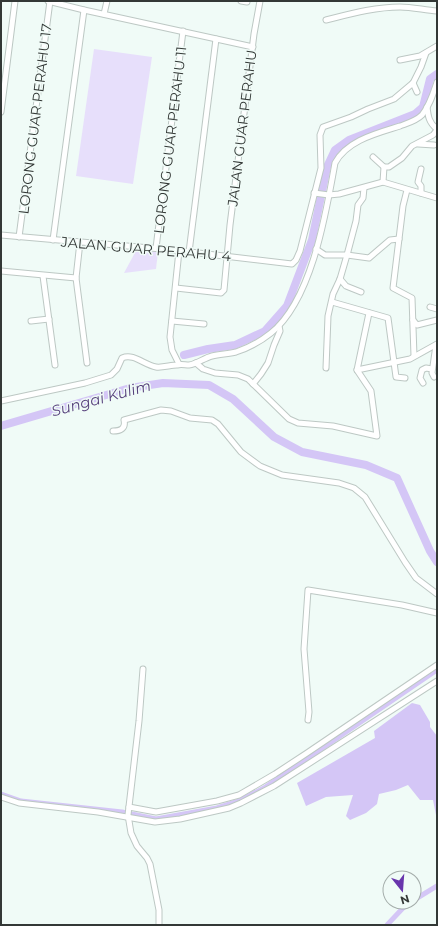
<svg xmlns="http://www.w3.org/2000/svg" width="438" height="926" viewBox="0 0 438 926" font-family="Montserrat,sans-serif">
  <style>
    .green { fill: #e7dffb }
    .water { fill: #d4c6f6 }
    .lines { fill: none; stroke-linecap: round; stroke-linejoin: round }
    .canal { stroke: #d4c6f6; stroke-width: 5 }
    .river { stroke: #d4c6f6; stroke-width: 8 }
    .minor-casing { stroke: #bdc8c4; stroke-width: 7 }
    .minor { stroke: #fff; stroke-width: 5 }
    .labels { text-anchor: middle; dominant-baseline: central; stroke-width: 3; stroke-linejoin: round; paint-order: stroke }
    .street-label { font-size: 14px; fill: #333836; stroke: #f0fbf7 }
    .water-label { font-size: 15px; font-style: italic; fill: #553f7b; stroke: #f0fbf7 }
  </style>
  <rect width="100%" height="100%" fill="#f0fbf7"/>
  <g class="green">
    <path d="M94,49L152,57L133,184L76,176Z"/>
    <path d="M137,249L158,252L156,269L124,273Z"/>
  </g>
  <path class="water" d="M412,703L420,705L430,722V727L437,736V820L433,800H420L408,785L396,790L379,794L377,804L366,813L350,820L346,816L353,795L326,797L306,806L297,783L375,738L374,731Z"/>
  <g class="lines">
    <g class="canal">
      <path d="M1,794L21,801L122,812L156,819L217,808L239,801L264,788L437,670"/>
      <path d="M414,900L437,886"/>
      <path d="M387,925L403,908L412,902"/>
    </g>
    <g class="river">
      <path d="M184,355L208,349L235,345L265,331L287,306L312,240L327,167L335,150L349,140L415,114L423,107L430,79L437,74"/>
      <path d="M1,426L130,388L163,383L209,385L233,399L274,437L302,452L366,465L397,478L430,551L437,562"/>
    </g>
    <g class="minor-casing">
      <g id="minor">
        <path d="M48,1L84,10L253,47"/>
        <path d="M241,1L247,2"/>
        <path d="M104,14L107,1"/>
        <path d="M326,20C350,14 375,7 400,7C412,7 424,10 437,11"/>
        <path d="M400,60L420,56L437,46"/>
        <path d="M413,83L417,92"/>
        <path d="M427,107C428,116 429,123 437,129"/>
        <path d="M1,112L15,1"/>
        <path d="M418,144L434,145"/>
        <path d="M373,157L384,167L383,182"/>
        <path d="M384,167H389L402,158L412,146L433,135L437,130"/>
        <path d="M421,169L418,182L421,186V193"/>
        <path d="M407,190L403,206L393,288L412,298L414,356"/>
        <path d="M314,193L329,195L339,194L383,182L437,198"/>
        <path d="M1,235L173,250L292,264L296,260L300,251L321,168L320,135L323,127L351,117L368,109L394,99L413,83L421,67L426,53"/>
        <path d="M19,237L50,1"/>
        <path d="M53,240L84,10"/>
        <path d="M80,242L76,278L87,363"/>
        <path d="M156,248L183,31"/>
        <path d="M316,249L325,255H347L369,258L390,240L399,239"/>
        <path d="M179,251L170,337L172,350L179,364"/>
        <path d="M189,252L216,39"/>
        <path d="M1,271L76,278"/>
        <path d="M43,276L55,365"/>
        <path d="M340,279L346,286L361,292"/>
        <path d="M176,288L221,293L224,290L230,225L254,34L260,1"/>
        <path d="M332,302L388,318L396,377L405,378"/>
        <path d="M430,307L437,309"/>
        <path d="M413,320L417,325L437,320"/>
        <path d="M31,321L49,319"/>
        <path d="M172,321L204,324"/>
        <path d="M196,363L203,369L215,373L238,375L248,379L289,419L298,423L333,426L377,436L371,391L357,370L369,313"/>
        <path d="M326,368L328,316L333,294L340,279L347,255L356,221L358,205L363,198L364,188"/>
        <path d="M357,370L410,359L437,344"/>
        <path d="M434,377L432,373L436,345"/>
        <path d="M423,383L420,378L422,370L426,368L432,369"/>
        <path d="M253,384L261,374L268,363L274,345L280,331L279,326"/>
        <path d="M1,401L85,383L111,375L117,369L122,358C134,353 144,365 156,367C162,368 171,365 177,365C181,364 185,365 189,365C197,364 204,358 212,356C220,354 228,354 236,352C248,348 261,341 271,333C312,300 326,213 335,163C347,140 378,133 400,126C408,123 416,121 422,115C430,105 433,94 437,82"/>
        <path d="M113,431C120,431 126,429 124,420L161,410L171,411L190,418L212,420L218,424L241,452L260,466L282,475L339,483L354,488L365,497L405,562L416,578L437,594"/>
        <path d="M143,669L139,721L128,815L131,833L137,846L147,858L150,864L159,910V925"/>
        <path d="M308,720L309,712L304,649L308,590L402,605L437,613"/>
        <path d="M1,797L19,803L98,812L155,822L180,819L229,808L241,803L274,786L437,681"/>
        <path d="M129,807L156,812L217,801L239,795L275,774L307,753L437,665"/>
      </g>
    </g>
    <use href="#minor" class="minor"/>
  </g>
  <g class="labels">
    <g class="street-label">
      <text transform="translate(35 119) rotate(-83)">LORONG GUAR PERAHU 17</text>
      <text transform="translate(242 128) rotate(-83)">JALAN GUAR PERAHU</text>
      <text transform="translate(170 140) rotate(-83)">LORONG GUAR PERAHU 11</text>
      <text transform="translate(146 249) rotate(5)">JALAN GUAR PERAHU 4</text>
    </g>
    <g class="water-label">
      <text transform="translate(101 398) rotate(-15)">Sungai Kulim</text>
    </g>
  </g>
  <rect width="438" height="926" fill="none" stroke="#333836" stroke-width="4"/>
  <g transform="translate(402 890) rotate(163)"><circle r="19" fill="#f0fbf7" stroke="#a4adaa"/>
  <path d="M0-3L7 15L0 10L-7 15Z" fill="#6835ac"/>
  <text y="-6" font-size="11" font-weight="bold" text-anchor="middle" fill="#333836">N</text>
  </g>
</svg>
